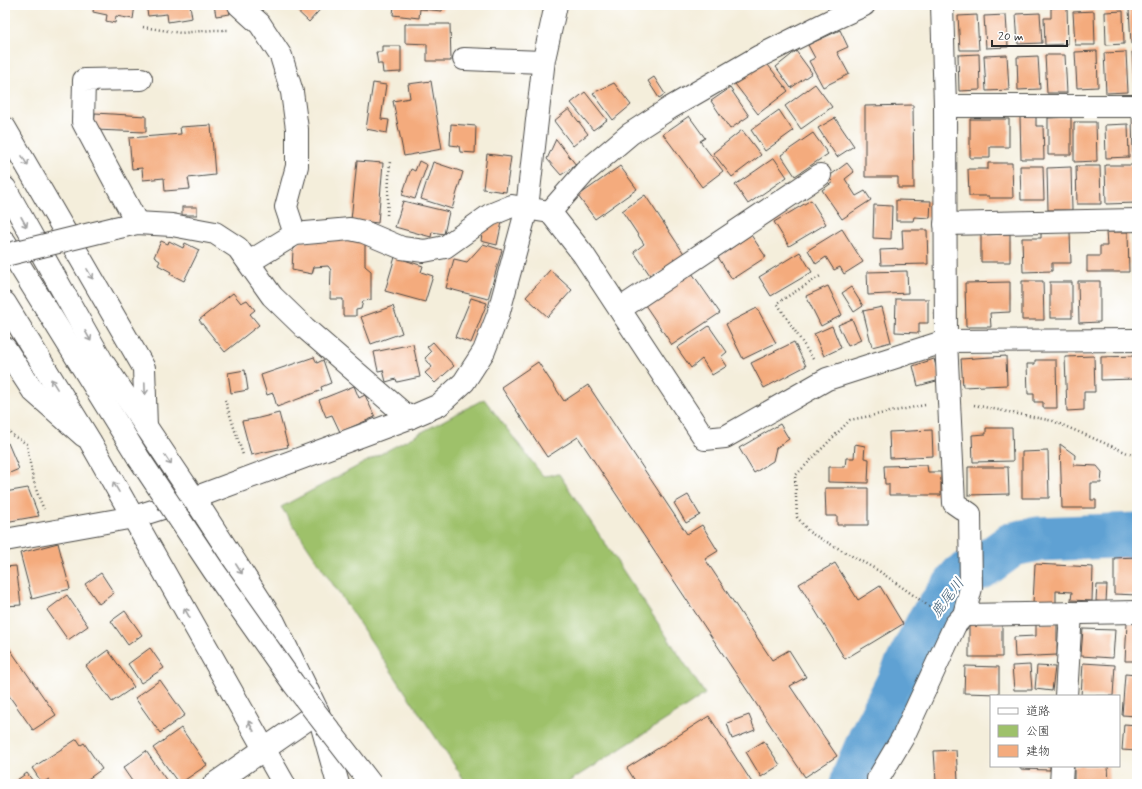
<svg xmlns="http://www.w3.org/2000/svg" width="1142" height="789" viewBox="0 0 1142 789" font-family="Mynerve,'Klee One',sans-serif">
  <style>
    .green { fill: #9ec16b; stroke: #64764b }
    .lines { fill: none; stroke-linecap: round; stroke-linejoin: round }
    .river { stroke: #5fa1d3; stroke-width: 45 }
    .building { fill: #f4ab7d }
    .street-casing { stroke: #494845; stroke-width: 24 }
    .primary-casing { stroke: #494845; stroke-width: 24 }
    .highway-casing { stroke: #494845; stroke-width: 24 }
    .path { stroke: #494845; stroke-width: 2.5; stroke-dasharray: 1 3; stroke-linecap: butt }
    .street { stroke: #fff; stroke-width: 22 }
    .primary { stroke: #fff; stroke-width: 22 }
    .highway { stroke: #fff; stroke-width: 22 }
    .street-bridge-casing { stroke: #494845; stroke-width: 24; stroke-linecap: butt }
    .highway-bridge-casing { stroke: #494845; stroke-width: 24; stroke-linecap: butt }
    .street-bridge { stroke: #fff; stroke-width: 22 }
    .highway-bridge { stroke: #fff; stroke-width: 22 }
    .oneway { stroke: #a0a0a0 }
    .labels { text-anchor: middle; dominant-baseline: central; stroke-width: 4; stroke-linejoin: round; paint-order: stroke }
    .water-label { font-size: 15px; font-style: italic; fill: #426077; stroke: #fff }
  </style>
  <rect width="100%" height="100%" fill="#fff"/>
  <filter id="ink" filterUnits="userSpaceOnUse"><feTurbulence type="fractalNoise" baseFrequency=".025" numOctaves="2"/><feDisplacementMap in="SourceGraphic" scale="8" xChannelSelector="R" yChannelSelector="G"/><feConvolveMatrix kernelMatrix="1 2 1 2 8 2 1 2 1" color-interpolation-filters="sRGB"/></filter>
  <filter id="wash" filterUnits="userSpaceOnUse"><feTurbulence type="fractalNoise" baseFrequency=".012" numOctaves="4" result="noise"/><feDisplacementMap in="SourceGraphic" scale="16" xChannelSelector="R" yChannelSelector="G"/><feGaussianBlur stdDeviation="0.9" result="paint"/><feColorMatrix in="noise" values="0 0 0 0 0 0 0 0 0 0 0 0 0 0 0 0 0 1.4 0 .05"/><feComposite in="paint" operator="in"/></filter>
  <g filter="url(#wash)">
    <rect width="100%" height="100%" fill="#f4eedb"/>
    <path class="green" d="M484,399L543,476L559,474L705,694L683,709L565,784H467L281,507Z"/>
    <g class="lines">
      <path class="river" d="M852,784L855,774L871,737L930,620L962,576L984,565L1013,544L1038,539L1137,535"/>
    </g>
    <g id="blocks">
      <g class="building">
        <path d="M94,5H135L133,19L116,16L115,23L106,21L107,15L93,12Z"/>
        <path d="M146,5H190L192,18L168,22L167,14L148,16Z"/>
        <path d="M214,5H228L230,14L216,16Z"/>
        <path d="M291,5H324L309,22Z"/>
        <path d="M394,5H443L442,11L420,9L419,18L393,15Z"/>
        <path d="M1067,7L1068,44L1045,45L1044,18H1051V8Z"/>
        <path d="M1129,9H1137V43L1131,44Z"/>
        <path d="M1094,11L1095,45H1075L1073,12Z"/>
        <path d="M1123,11L1124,44L1106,45L1105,12Z"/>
        <path d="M1040,13L1042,43L1018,44L1016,14Z"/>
        <path d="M977,15L979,50H960L958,16Z"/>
        <path d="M1006,15L1008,47L986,48L984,16Z"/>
        <path d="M405,24H450L451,61H427V44L405,43Z"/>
        <path d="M840,30L848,47L837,52L849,74L823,87L809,61L815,58L808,45Z"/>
        <path d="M382,46H401V72L383,73L382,64H378L376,52H382Z"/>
        <path d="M796,51L812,73L791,88L776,67Z"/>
        <path d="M1097,51L1098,87L1077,88L1075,52Z"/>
        <path d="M1126,52L1128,92L1106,93L1104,53Z"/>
        <path d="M1132,52H1137V82L1134,83Z"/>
        <path d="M979,54L980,90L959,91L958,55Z"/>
        <path d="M1007,55L1009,90L986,91L984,56Z"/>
        <path d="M1045,55H1065L1067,93H1047Z"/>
        <path d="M1038,56L1040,89L1018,90L1017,57Z"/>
        <path d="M765,61L788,91L758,114L735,84Z"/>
        <path d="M654,77L665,94L659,98L648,81Z"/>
        <path d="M431,81L442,149L404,156L393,101L410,98L408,84Z"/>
        <path d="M373,83L386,85L381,119L389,120L387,133L366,129Z"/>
        <path d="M614,83L631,105L613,120L593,93Z"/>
        <path d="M815,84L832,107L801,129L785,106Z"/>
        <path d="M730,88L749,116L730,129L711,101Z"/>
        <path d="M585,92L607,120L593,130L571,103Z"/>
        <path d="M913,105L914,188H898V177H865V106Z"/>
        <path d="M569,109L588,134L573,146L554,121Z"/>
        <path d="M779,110L793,131L765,151L751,130Z"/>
        <path d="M95,113L146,116V132L94,130Z"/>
        <path d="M689,116L705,138L700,141L723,171L702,187L663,134Z"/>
        <path d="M1020,117H1036V126H1043L1044,159H1021Z"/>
        <path d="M1071,117V155H1048V118Z"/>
        <path d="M1132,117H1137V155H1133Z"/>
        <path d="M835,118L854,146L837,157L818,128Z"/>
        <path d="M970,119H1009V147H990V158H970Z"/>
        <path d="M1074,122H1096L1097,161L1074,162Z"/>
        <path d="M451,124L476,126L475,153L460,152L459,146L450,145Z"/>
        <path d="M1128,124L1129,157L1106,158L1105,125Z"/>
        <path d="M211,125L215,175L188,178L190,189L165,191L164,178L143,180L142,168L132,169L129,138L181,134L180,127Z"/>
        <path d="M742,130L761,155L732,177L713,153Z"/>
        <path d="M813,133L828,154L795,176L781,155Z"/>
        <path d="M556,139L576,165L561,175L547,159Z"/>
        <path d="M487,154L511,157L506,192L483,189Z"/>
        <path d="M774,158L787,177L748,204L735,185Z"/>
        <path d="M357,161L383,163L378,223L351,220Z"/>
        <path d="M419,161L427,165L415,199L402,195L411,169L415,171Z"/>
        <path d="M433,162L463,172L452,209L421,199Z"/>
        <path d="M847,163L854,172L845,179L856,196L865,191L871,200L842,219L822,190L833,182L828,177Z"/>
        <path d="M988,163H1012L1013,198H989V196H969L968,169H988Z"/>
        <path d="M1105,165H1137V203L1106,204Z"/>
        <path d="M620,166L637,189L595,219L578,196Z"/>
        <path d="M1020,166H1043L1044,200H1021Z"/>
        <path d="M1076,166H1100L1101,204H1077Z"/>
        <path d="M1071,167L1072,210H1048L1047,168Z"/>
        <path d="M645,195L685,255L652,278L634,252L644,244L622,211Z"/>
        <path d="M811,200L826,224L789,246L774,222Z"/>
        <path d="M896,200L931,201L930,218L914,217L913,221H896Z"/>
        <path d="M403,201L449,212L444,234L432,232L431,237L395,227Z"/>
        <path d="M874,205L892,206L891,239L873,238Z"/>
        <rect x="182" y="207" width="15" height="8"/>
        <path d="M502,222L497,245L481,241L483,227Z"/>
        <path d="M842,229L863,262L844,274L840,267L834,270L826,257L816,264L808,250Z"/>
        <path d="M902,230H927L928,264L881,265L880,250L903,249Z"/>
        <path d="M1070,232L1071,263H1052V271L1023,272L1022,238H1041V233Z"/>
        <path d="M1106,232H1128L1129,272H1087V256H1100V246H1107Z"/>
        <path d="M1010,234V262H981V235Z"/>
        <path d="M751,235L766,257L732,279L718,257Z"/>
        <path d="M365,240V266L371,271V300L363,301L361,309L356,310V316H343V299H330L331,270L328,266L314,267L312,274L292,270L293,250L301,241Z"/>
        <path d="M161,241L168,244L169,241L183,248L185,243L199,250L184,281L170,274L171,272L158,265L160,261L154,257Z"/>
        <path d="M483,244L502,250L488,299L446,288L454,259L467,262Z"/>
        <path d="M800,252L812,272L771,296L759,277Z"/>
        <path d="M395,257L423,266L421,272L433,276L425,302L385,291Z"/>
        <path d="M550,270L572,290L548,317L526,297Z"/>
        <path d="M907,271L908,293L868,295L867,272Z"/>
        <path d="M692,273L720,313L672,345L645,305Z"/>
        <path d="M1022,281H1043L1044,320H1022Z"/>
        <path d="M1078,281H1100V322L1079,323Z"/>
        <path d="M1010,282V312L990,313L991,327H966L965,283Z"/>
        <rect x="1050" y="282" width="22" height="36"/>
        <path d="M828,286L842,315L821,326L806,296Z"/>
        <path d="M851,287L863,306L854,312L842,293Z"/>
        <path d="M233,293L241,303L247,300L255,310L250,314L259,325L225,352L199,320Z"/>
        <path d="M471,298L487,303L471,343L455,337Z"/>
        <path d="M896,299H928V323H919V333L895,332Z"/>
        <path d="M393,306L402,333L371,344L361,317Z"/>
        <path d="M882,307L891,342L872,347L863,311Z"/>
        <path d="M757,308L776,343L743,359L726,324Z"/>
        <path d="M852,319L861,340L848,346L838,325Z"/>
        <path d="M709,326L727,352L721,357L727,366L712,375L702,359L691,368L677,348Z"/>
        <path d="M832,326L841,348L824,356L814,334Z"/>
        <path d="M433,342L454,366L435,383L425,373L432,367L425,358L431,352L427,347Z"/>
        <path d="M794,342L806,366L764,388L751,363Z"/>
        <path d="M413,344L420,377L397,382L396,379L386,382L383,370L378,371L374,352Z"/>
        <path d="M1006,356L1007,385L963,387L961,359Z"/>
        <path d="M1094,356L1095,392H1084V410L1067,411L1065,357Z"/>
        <path d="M1135,356V379L1101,380V357Z"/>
        <path d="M314,357L317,363L323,360L331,383L321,387L322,390L277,407L273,393L267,395L261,375Z"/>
        <path d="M934,359L940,380L918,386L913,366Z"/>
        <path d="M1035,360H1056L1057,408H1043V402H1034V394H1028L1027,364H1035Z"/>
        <path d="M538,362L564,401L588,385L687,534L702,525L718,551L705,559L772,660L789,650L806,677L790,686L837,756L805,777L578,437L547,457L501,387Z"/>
        <path d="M245,370L248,390L231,393L228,373Z"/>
        <path d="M354,386L359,398L365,395L375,417L340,432L332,415L326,417L319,400Z"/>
        <path d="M279,413L288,447L251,455L242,421L255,419Z"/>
        <path d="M780,424L789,439L776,448L773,461L754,473L739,448Z"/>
        <path d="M986,428H1012L1013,461L973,462L972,435L986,434Z"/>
        <path d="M932,430L933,456L890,458L889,432Z"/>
        <path d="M8,443L19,469L5,475V444Z"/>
        <path d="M855,444L865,446L864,458L869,459L868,483L828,482V467H845L846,458H854Z"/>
        <path d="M1060,444L1075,455L1074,465L1097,466L1102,472L1101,483H1091V500H1096V508H1062Z"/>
        <path d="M1048,451L1049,498H1022V452Z"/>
        <path d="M927,465L928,472H941V495H889V484H885L884,466Z"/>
        <path d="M968,467H1008L1009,494L968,495Z"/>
        <path d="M28,488L39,516L5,522V492Z"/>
        <path d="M825,488H868V525H837V516H826Z"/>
        <path d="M688,495L700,515L686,523L674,503Z"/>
        <path d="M58,543L70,589L32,599L20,553Z"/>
        <path d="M1137,557V595L1114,594V558Z"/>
        <path d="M835,563L858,600L880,586L903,624L845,659L799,584Z"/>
        <path d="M1035,564L1093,567L1092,601L1071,600L1072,592L1056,591V603H1033Z"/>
        <path d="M16,566L21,605L5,606V567Z"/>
        <path d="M101,573L114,593L99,604L85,584Z"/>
        <path d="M1097,585H1107L1106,602L1096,601Z"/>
        <path d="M67,595L88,626L68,640L47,610Z"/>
        <path d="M125,611L142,635L128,645L111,621Z"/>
        <path d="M1036,623H1057V655L1015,657L1014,637L1036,636Z"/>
        <path d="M1127,623L1137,624V661H1125Z"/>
        <path d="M969,624L1002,625V657H969Z"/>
        <path d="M1083,629L1115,630L1113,658L1081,656Z"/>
        <path d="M9,648L56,715L33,730L5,690V651Z"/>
        <path d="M150,648L164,668L141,683L128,664Z"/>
        <path d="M108,650L134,687L112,702L86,666Z"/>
        <path d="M1083,663L1115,665L1113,696H1081Z"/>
        <path d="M1030,665L1032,690H1014L1012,666Z"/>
        <path d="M965,666L999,667V694L964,693Z"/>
        <path d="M1037,666L1055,667L1052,691L1035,689Z"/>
        <path d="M1125,674L1137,675V716L1122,715Z"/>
        <path d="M160,680L185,715L160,733L135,698Z"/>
        <path d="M749,715L755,730L732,739L727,723Z"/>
        <path d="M709,716L753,784H637L627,768Z"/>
        <path d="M1124,724L1137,725V751L1122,750Z"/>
        <path d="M181,728L207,765L179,784L153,748Z"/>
        <path d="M77,739L81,745L84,743L102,769L81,784H52L49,779L42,783L32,768Z"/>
        <path d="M764,741L780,765L761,777L746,752Z"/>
        <path d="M956,750L958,780L936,782L934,751Z"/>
        <path d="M146,751L169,784H134L123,768Z"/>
        <path d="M1020,766H1050V770L1020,769Z"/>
        <path d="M1074,766H1108L1109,784H1074Z"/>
        <path d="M27,773L35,784H11Z"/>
      </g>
    </g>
  </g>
  <g filter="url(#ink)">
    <use href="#blocks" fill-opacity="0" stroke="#494845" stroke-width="1"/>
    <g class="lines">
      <g class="street-casing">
        <g id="street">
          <path d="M239,5L260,24L281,56L292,92L297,129V166L286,207L295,234"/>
          <path d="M464,59L543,62"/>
          <path d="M945,106H1137"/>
          <path d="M5,128L144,368L146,427"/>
          <path d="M550,212L585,172L630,134L670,108L760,56L838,17L864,5"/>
          <path d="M137,223L83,122L84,80L141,79"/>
          <path d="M945,224L1137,220"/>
          <path d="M115,228L137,223L172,225L215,233L238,248L272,296L305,328L409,418"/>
          <path d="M249,262L295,234L350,229L364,232L402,248L424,251L445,247L490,215L512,206L550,212L583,254L705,439L725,437L827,379L946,341L1137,340"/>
          <path d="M620,309L820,175"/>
          <path d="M5,348L33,391L84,436"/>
          <path d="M5,540L134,517L194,498L409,418L439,405L464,382L484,351L498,315L527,208L544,59L556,5"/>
          <path d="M964,615L1137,612"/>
          <path d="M1066,696L1071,613"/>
          <path d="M214,784L318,712"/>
          <path d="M879,784L878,779L903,737L955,625L964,615L971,588L970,514L954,503L946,341L945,106L942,5"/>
          <path d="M1061,784L1062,766"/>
        </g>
      </g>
      <g class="primary-casing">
        <g id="primary">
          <path d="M5,188L102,361L194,498L274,622L318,712L338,784"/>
          <path d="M5,303L90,441L284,784"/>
        </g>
      </g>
      <g class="highway-casing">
        <path id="highway" d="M5,242L138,457"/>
      </g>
      <g class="path">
        <path d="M143,27L181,33L213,30H230"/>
        <path d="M387,215L390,160"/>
        <path d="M813,359L777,303L822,275"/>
        <path d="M225,400L243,455"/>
        <path d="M925,405L850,420L795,476L797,517L809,532L879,571L916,597L935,611"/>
        <path d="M974,405L1053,421L1137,457"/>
        <path d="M5,426L12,435L27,444C30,466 34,489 44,509"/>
      </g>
      <use href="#street" class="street"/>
      <use href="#primary" class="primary"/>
      <use href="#highway" class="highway"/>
      <g class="street-bridge-casing">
        <path id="street-bridge" d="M5,255L115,228"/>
      </g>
      <g class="highway-bridge-casing">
        <path id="highway-bridge" d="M138,457L214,571L293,683L371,784"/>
      </g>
      <use href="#street-bridge" class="street-bridge"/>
      <use href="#highway-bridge" class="highway-bridge"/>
    </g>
    <defs><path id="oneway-shaft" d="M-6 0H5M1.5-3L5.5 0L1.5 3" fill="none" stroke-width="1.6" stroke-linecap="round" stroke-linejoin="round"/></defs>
    <g class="oneway">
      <use href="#oneway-shaft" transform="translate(25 161) rotate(60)"/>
      <use href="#oneway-shaft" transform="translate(24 222) rotate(61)"/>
      <use href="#oneway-shaft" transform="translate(90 274) rotate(60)"/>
      <use href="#oneway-shaft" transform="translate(88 336) rotate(61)"/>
      <use href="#oneway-shaft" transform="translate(54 384) rotate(-122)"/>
      <use href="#oneway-shaft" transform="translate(145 389) rotate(88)"/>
      <use href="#oneway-shaft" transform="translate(168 460) rotate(56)"/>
      <use href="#oneway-shaft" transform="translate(116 487) rotate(-120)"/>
      <use href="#oneway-shaft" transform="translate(239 569) rotate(57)"/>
      <use href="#oneway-shaft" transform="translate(187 613) rotate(-119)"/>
      <use href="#oneway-shaft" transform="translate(251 726) rotate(-119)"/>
    </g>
  </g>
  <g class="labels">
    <g class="water-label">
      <text transform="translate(948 598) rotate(-53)">鹿尾川</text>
    </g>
  </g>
  <rect width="1142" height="789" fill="none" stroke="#fff" stroke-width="20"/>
  <rect x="990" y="695" width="130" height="72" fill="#ffffff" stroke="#aaaaaa"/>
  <rect x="998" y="708" width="20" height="6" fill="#ffffff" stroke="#aaaaaa"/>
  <text x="1026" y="715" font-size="12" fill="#2b2b2b">道路</text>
  <rect x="998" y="725" width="20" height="12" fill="#9ec16b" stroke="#aaaaaa"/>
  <text x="1026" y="735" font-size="12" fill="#2b2b2b">公園</text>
  <rect x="998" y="745" width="20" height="12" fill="#f4ab7d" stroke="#aaaaaa"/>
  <text x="1026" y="755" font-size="12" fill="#2b2b2b">建物</text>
  <path d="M992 40v6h75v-6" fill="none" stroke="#2b2b2b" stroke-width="2"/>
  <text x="998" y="40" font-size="12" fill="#2b2b2b" stroke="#ffffff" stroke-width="3" paint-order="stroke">20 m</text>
</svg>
